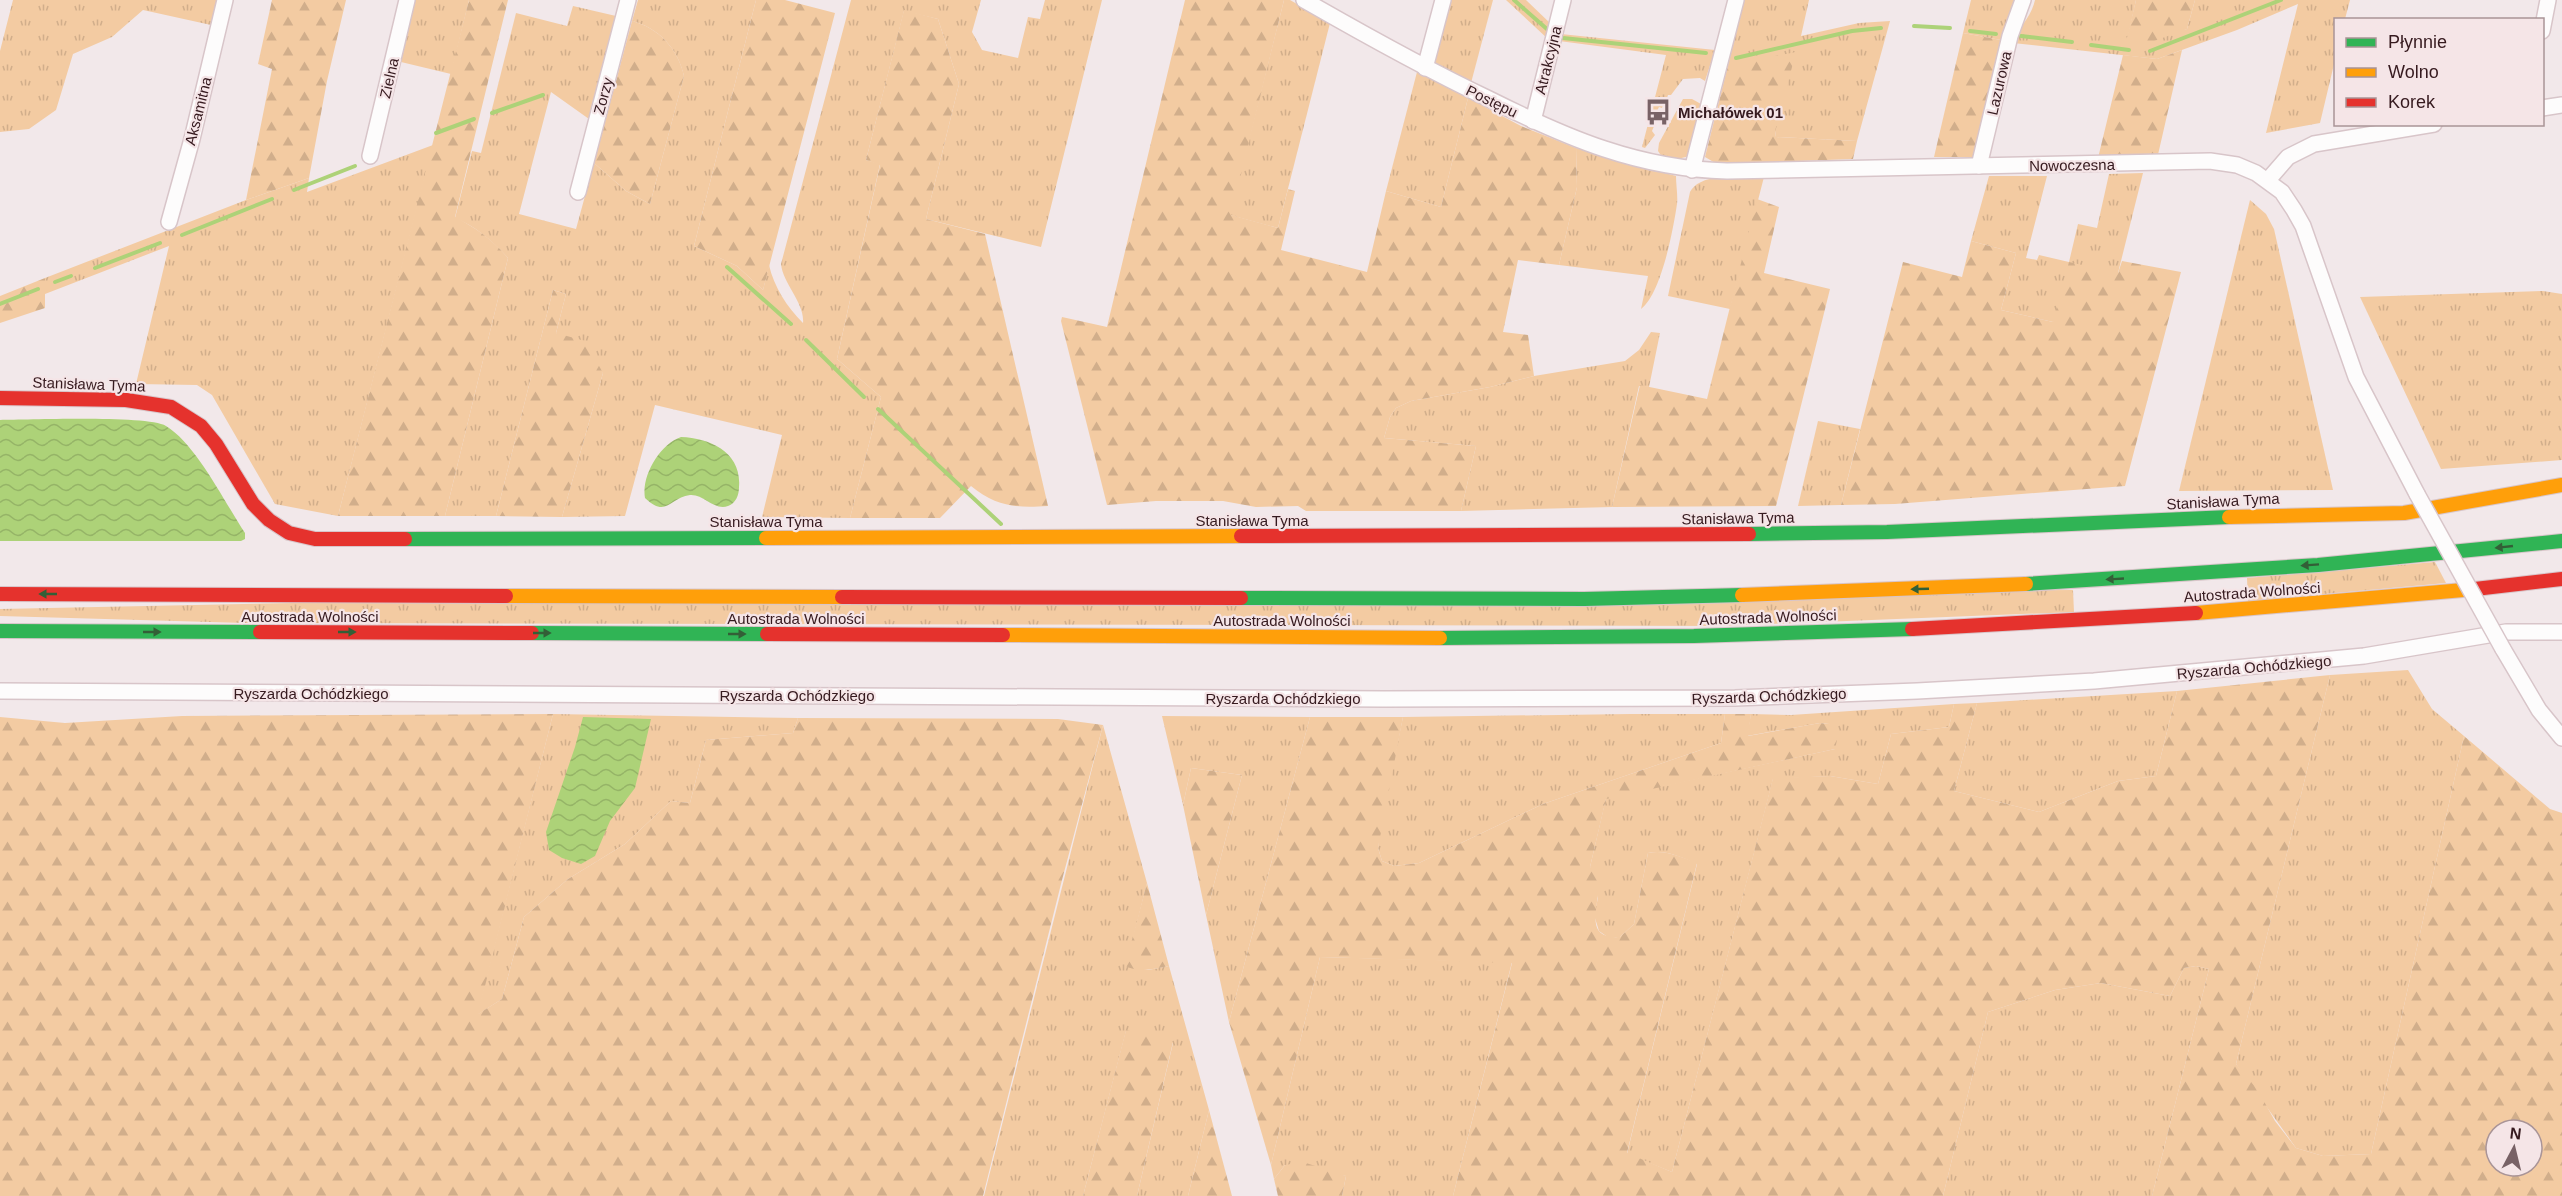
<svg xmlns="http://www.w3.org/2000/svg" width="2562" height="1196" viewBox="0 0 2562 1196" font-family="Helvetica,sans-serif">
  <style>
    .grass { fill: url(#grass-tufts) }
    .forest { fill: url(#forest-firs); fill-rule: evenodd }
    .water { fill: url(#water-waves) }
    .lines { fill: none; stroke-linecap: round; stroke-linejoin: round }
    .stream { stroke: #add278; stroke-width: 4 }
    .street-casing { stroke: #d8c5c9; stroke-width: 18 }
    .fast-casing { stroke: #d8c5c9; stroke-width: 16 }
    .slow-casing { stroke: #d8c5c9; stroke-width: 16 }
    .jam-casing { stroke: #d8c5c9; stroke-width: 16 }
    .street { stroke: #fdfcfc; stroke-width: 15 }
    .fast { stroke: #30b455; stroke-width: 14 }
    .slow { stroke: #ff9f0a; stroke-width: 14 }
    .jam { stroke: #e5322d; stroke-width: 14 }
    .street-bridge-casing { stroke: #d8c5c9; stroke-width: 18; stroke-linecap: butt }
    .street-bridge { stroke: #fdfcfc; stroke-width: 15 }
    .oneway { fill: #335f37 }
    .labels { text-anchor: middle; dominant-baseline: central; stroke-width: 4.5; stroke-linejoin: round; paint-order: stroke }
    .street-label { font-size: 15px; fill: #361a1f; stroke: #f5e5e7 }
    .poi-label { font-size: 15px; font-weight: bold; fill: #361a1f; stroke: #f5e5e7; text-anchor: start }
  </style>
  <defs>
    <pattern id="grass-tufts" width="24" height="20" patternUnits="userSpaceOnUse" patternTransform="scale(1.5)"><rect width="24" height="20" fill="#f3cba2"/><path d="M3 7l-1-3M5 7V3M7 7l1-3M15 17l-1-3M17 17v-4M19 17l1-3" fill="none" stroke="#d1ae8b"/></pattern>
    <pattern id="forest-firs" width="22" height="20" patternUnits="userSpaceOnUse" patternTransform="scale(1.5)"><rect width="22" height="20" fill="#f3cba2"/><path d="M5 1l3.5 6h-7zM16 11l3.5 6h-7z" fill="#d1ae8b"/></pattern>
    <pattern id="water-waves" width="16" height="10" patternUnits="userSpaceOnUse" patternTransform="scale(1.5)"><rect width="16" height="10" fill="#add278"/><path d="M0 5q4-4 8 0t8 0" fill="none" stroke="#95b467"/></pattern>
  </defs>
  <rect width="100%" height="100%" fill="#f2e8ea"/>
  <g class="grass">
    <path d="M13,0H217L211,25L143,10L112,37L73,54L56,110L29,129L0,132V51Z"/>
    <path d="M415,0H469L451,74L401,62Z"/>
    <path d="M638,0H756L694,246L737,266L763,290L769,265C774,287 787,307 803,323C805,303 783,284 781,264L851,0H981L972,32L982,50L1018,58L1028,17L1040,19L1045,0H1102L1041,247L926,219L959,84L938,19L904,11L866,160L880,164L837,359L881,397L850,518L762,517L782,435L655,405L625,516L562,517L603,373L556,333L566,294L553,290L496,516H445L508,258C494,242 475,226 455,218L472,151L481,153L516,13L567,26L573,6L616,16L589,119L551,92L519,214L576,229L594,163L626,191L650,204L684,76C678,49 659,28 632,21Z"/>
    <path d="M1284,0H1290L1330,23L1278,228L1230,215Z"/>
    <path d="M1446,0H1493L1471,83L1430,63Z"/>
    <path d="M1506,0H1526L1551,24L1548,39Z"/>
    <path d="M1744,0H1809L1801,36L1859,23L1890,21L1857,141L1776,137L1775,131L1728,65Z"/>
    <path d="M1971,0H2018L2001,40L1963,33Z"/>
    <path d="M2035,0H2136L2127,41L2187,29L2195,0H2350L2345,19L2336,20L2335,60L2320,123L2266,133L2298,4L2237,30L2157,59L2013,43C2019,26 2031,18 2035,0Z"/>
    <path d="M1561,34L1715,50L1705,81L1700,78L1683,79L1671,95H1668L1662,108L1659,107L1654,117L1657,119L1652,131L1655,135L1645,148L1642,147L1666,55L1559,41Z"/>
    <path d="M1417,72L1468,98L1441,207L1386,191Z"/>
    <path d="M1683,99H1692L1701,104L1690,156L1673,160L1662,157L1658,151L1659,143Z"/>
    <path d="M433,145L338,516L275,504L212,395L197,385L136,384L169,246L45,294V278L246,200L309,178L307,192Z"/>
    <path d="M1576,148L1676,176C1676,185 1678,196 1677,204C1673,231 1661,294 1641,309L1648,276L1559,265L1577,187Z"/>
    <path d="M2143,173L2118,273L2053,322L2001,310L2016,253L1971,241L1989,176H2047L2026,258L2037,260L2039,255L2069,262L2078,224L2097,228L2109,174Z"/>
    <path d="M1764,177L1730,309L1668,296L1690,192C1701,171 1742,178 1764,177Z"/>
    <path d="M2250,200L2266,214L2274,229L2333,490L2179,491Z"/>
    <path d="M2543,291L2562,294V460L2441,469L2360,297Z"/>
    <path d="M1651,332L1660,333L1649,387L1639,386L1612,507L1461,511L1476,446L1384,438L1390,417L1396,408L1411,401L1490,387L1534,376L1625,361L1639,350Z"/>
    <path d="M1818,421L1860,429L1841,505L1798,506Z"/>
    <path d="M2435,562L2446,583L2248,601L2247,578Z"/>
    <path d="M2073,590L2074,612L1719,626L245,623L0,616V609L346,602Z"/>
    <path d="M2408,670L2432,709L2464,736L2371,1154L2323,1156L2296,1148L2236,1064L2330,675Z"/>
    <path d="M2177,691L2156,776L2118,781L2039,812L1954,791L1977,703Z"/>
    <path d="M1954,704L1949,727L1891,734L1878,784L1830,776L1773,779L1672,1172L1627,1154L1697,864C1682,857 1664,849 1648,853L1634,924L1620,937L1609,938L1599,931L1594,915L1598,898L1590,867L1606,798L1835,749L1829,724L1820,723L1747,736L1751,714L1791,715Z"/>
    <path d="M553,714L798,718L793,733L706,740L690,803L671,801L625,844L568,879L524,917L502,999L477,1015Z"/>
    <path d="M1630,714H1725L1721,743L1543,804L1419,863L1394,866L1382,861L1378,848L1380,827L1403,717Z"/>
    <path d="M1162,716L1310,717L1229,1022L1206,915L1242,775L1191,768L1183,805Z"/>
    <path d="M1103,725L1147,883L1126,966L1148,970L1169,966L1209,1110L1188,1196H1137L1173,1043L1126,1031L1083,1196H984Z"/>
    <path d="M1320,957L1512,962L1453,1196H1342L1346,1176L1285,1165L1274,1179L1271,1165Z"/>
    <path d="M2196,966L2209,969L2152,1196H1943L1988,1012L2055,990L2101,983L2170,996L2184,968Z"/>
  </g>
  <g class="forest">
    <path d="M272,0H346L327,81L309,178L246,200L272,69L258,64Z"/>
    <path d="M469,0H508L455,217C475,227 494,241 508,258L445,516H338Z"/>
    <path d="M756,0H785L835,13L763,290L737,266L694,246Z"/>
    <path d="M1185,0H1284L1231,215L1278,228L1288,189L1295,191L1281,250L1367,272L1386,191L1441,207L1468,98L1521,126L1576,148L1577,187L1559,265L1518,260L1503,332L1528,335L1534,376L1490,387L1411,401L1396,408L1390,417L1384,438L1476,446L1461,511H1306L1298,506L1256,507L1223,501H1156L1107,505L1061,321L1062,317L1107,327Z"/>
    <path d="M2136,0H2195L2187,29L2146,44L2126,42Z"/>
    <path d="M904,10L938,19L959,84L926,219L985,234L1048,506C1016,508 997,507 971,486L940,518H850L881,397L837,359L880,165L866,160Z"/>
    <path d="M632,21C659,28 678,49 684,76L650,204L626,191L594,163Z"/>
    <path d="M1963,33L2001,40L1973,157H1934Z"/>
    <path d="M2182,50L2157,159L2098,158L2123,55L2157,59Z"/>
    <path d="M1796,52L1775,131L1776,137L1857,141L1853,159L1717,164L1705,157L1728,65Z"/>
    <path d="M1757,199L1779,207L1764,273L1830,289L1776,506L1612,507L1640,385L1707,399Z"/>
    <path d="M1971,241L2016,253L2001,310L2053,322L2069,262L2118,273L2122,261L2181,272L2125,486L1895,504L1841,505L1903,262L1962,277Z"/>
    <path d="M45,278V308L0,323V296Z"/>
    <path d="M553,290L566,294L556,333L585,341L603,373L562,517L496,516Z"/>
    <path d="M2330,675L2236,1064L2257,1089L2275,1121L2296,1148L2323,1156L2371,1154L2464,736L2550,809L2562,813V1196H2152L2209,969L2196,966L2184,968L2170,996L2101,983L2055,990L1988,1012L1943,1196H1453L1512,963L1320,957L1271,1165L1229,1022L1310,717H1403L1378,848L1382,861L1394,866L1419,863L1543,804L1721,743L1725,714H1751L1748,736L1820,723L1829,724L1836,730L1837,740L1835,749L1606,799L1590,867C1593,871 1597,874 1598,878C1603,900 1579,940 1620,937L1634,924L1648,853C1664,849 1682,857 1697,863L1627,1153L1672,1172L1773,778L1830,776L1878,784L1891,734L1949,727L1954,704L1977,703L1954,791L2039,812L2118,781L2156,776L2177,691ZM2496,1130H2532V1166H2496Z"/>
    <path d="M553,714L478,1014L502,999L524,917L568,879L625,844L671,801L690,803L706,740L793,733L798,718L1058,719L1103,725L1062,880L983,1196H0V717L65,723L182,716Z"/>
    <path d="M1191,768L1242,775L1206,915L1183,805Z"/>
    <path d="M1147,883L1169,966C1155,969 1139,973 1125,966Z"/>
    <path d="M1126,1030L1173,1042L1137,1196H1083Z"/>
    <path d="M1209,1110L1232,1196H1188Z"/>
    <path d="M1303,1162L1346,1176L1342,1196H1278L1274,1179L1285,1165Z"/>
  </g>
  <g class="water">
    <path d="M0,420C29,420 147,415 166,426C196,444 225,503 245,533V539L241,541H0Z"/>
    <path d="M681,437C711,438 742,453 739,487C739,495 736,503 728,506C714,511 704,494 690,495C670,497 667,519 645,498C641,476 660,444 681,437Z"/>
    <path d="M583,717L651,719L635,788L610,821L595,856L581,864L562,858L549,850L546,832L575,747Z"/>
  </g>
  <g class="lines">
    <g class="stream">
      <path d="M1514,0L1548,30"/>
      <path d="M1914,26L1950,28"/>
      <path d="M1970,31L1996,34"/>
      <path d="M2021,36L2072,42"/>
      <path d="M1563,38L1706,53"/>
      <path d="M2091,45L2129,50"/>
      <path d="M2150,51L2281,0"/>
      <path d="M1736,58L1852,31L1881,28"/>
      <path d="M492,113L543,95"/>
      <path d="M436,133L474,119"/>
      <path d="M294,190L355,166"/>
      <path d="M182,235L272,199"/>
      <path d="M727,267L791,324"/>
      <path d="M95,268L160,243"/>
      <path d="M55,282L71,276"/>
      <path d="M0,304L38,289"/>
      <path d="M806,340L864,397"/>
      <path d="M878,409L1001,524"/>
    </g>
    <g class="street-casing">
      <g id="street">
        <path d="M1304,0C1365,35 1426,69 1489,99C1567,138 1639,169 1727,171L2210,161L2237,165L2256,173L2282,192L2294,210L2303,226L2356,377L2417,494"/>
        <path d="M2542,31L2548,0"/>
        <path d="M1425,68L1443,0"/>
        <path d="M2542,108L2562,105"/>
        <path d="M1533,121L1563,0"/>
        <path d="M370,156L407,0"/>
        <path d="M1979,166L2010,36L2023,0"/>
        <path d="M1692,170L1736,0"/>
        <path d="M2268,180L2288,157L2314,144L2434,124"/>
        <path d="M578,192L628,0"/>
        <path d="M169,222L192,139L225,0"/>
        <path d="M2503,649L2539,710L2562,738"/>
        <path d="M0,691L1384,699L1735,698L1917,691L2094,681L2364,656L2506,632H2562"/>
      </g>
    </g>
    <g class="fast-casing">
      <g id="fast">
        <path d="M1749,534L1887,532L2229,517"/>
        <path d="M405,539L766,538"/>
        <path d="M2026,584L2318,565L2562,541"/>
        <path d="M1241,598L1584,599L1742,595"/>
        <path d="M0,631L260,632"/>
        <path d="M532,633L767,634"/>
        <path d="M1440,638L1694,636L1912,629"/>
      </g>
    </g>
    <g class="slow-casing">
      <g id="slow">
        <path d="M2229,517L2404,513L2562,485"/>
        <path d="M766,538L1241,536"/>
        <path d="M1742,595L2026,584"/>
        <path d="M506,596L842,597"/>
        <path d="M2196,613L2475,589"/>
        <path d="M1003,635L1440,638"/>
      </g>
    </g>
    <g class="jam-casing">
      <g id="jam">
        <path d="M0,398L126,400L171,407L201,426L216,444L253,504L269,520L289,533L315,539H405"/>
        <path d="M1241,536L1749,534"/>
        <path d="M2475,589L2562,579"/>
        <path d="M0,594L506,596"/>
        <path d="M842,597L1241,598"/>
        <path d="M1912,629L2196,613"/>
        <path d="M260,632L532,633"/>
        <path d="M767,634L1003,635"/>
      </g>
    </g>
    <use href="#street" class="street"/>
    <use href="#fast" class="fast"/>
    <use href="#slow" class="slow"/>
    <use href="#jam" class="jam"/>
    <g class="street-bridge-casing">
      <path id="street-bridge" d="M2417,494L2503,649"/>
    </g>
    <use href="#street-bridge" class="street-bridge"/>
  </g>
  <defs><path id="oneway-solid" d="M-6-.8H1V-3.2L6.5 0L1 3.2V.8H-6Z" transform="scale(1.5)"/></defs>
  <g class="oneway">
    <use href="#oneway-solid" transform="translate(2504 547) rotate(174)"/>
    <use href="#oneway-solid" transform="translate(2310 565) rotate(176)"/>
    <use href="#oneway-solid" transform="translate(2115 579) rotate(177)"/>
    <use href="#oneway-solid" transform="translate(1920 589) rotate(178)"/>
    <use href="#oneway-solid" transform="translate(48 594) rotate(180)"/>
    <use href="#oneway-solid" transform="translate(152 632)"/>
    <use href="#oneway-solid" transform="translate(347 632)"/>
    <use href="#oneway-solid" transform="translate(542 633)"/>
    <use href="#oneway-solid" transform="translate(737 634)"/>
  </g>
  <defs>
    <g id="bus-bare" transform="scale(2.07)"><path d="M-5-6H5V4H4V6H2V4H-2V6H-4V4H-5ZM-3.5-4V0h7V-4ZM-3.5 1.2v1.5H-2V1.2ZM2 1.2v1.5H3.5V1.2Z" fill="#786266" stroke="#f5e5e7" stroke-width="2.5" paint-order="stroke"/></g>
  </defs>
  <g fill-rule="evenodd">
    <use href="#bus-bare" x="1658" y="112"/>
  </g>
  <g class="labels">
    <g class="street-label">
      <text transform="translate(1548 60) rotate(-76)">Atrakcyjna</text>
      <text transform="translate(389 78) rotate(-77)">Zielna</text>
      <text transform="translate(1999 83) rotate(-77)">Lazurowa</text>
      <text transform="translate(603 96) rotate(-75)">Zorzy</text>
      <text transform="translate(1492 101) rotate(26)">Postępu</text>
      <text transform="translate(198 111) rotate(-76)">Aksamitna</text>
      <text transform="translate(2072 165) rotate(-1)">Nowoczesna</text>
      <text transform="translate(89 384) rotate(2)">Stanisława Tyma</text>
      <text transform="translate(2223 501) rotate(-3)">Stanisława Tyma</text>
      <text transform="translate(1738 518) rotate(-1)">Stanisława Tyma</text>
      <text x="1252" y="520">Stanisława Tyma</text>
      <text x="766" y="521">Stanisława Tyma</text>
      <text transform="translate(2252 592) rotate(-4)">Autostrada Wolności</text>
      <text x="310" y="616">Autostrada Wolności</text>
      <text transform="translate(1768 617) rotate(-2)">Autostrada Wolności</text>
      <text x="796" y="618">Autostrada Wolności</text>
      <text x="1282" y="620">Autostrada Wolności</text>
      <text transform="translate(2254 667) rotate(-5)">Ryszarda Ochódzkiego</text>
      <text x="311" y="693">Ryszarda Ochódzkiego</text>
      <text x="797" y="695">Ryszarda Ochódzkiego</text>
      <text transform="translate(1769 696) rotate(-2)">Ryszarda Ochódzkiego</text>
      <text x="1283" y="698">Ryszarda Ochódzkiego</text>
    </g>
    <g class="poi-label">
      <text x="1678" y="112">Michałówek 01</text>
    </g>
  </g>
  <rect x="2334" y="18" width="210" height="108" fill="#f5e5e7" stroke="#a99497" stroke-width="1.5"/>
  <rect x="2346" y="38" width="30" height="9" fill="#30b455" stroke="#a99497" stroke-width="1.5"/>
  <text x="2388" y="48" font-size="18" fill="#361a1f">Płynnie</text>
  <rect x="2346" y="68" width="30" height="9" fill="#ff9f0a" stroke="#a99497" stroke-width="1.5"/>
  <text x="2388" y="78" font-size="18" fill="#361a1f">Wolno</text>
  <rect x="2346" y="98" width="30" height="9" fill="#e5322d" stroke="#a99497" stroke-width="1.5"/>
  <text x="2388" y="108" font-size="18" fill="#361a1f">Korek</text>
  <g transform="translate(2514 1148) rotate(7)"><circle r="28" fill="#f5e5e7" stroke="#a99497" stroke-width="1.5"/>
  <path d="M0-4.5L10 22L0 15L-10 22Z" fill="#786266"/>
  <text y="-9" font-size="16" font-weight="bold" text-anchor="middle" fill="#361a1f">N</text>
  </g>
</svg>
